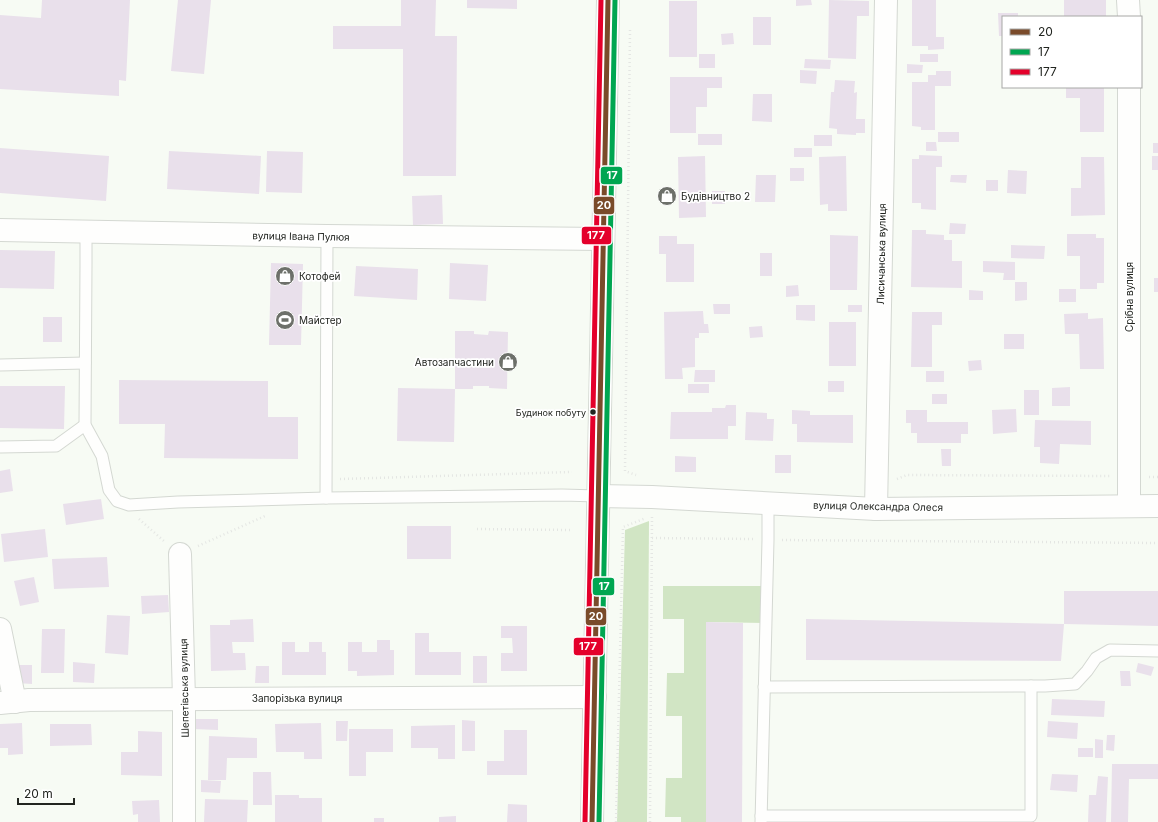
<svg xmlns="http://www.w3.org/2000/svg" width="1158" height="822" viewBox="0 0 1158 822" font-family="Inter,sans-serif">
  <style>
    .green { fill: #d1e5c4 }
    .building { fill: #e9e0eb }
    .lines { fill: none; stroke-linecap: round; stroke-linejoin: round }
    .lane-casing { stroke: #d4d8d2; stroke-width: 13 }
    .street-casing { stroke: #d4d8d2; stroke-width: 24 }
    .secondary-casing { stroke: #d4d8d2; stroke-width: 24 }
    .path { stroke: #e4e6e3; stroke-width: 2.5; stroke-dasharray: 1 3; stroke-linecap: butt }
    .lane { stroke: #fefefd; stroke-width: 11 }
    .street { stroke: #fefefd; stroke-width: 22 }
    .secondary { stroke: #fefefd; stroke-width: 22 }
    .bus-1-casing { stroke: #fff; stroke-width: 8 }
    .bus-2-casing { stroke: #fff; stroke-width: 8 }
    .bus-3-casing { stroke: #fff; stroke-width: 8 }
    .bus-1 { stroke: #7a4b2a; stroke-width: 5 }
    .bus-2 { stroke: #00a651; stroke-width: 5 }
    .bus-3 { stroke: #e4002b; stroke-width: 5 }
    .bus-dot { fill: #222520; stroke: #fff; stroke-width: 1.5 }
    .labels { text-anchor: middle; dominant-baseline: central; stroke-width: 3.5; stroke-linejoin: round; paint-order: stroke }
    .bus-label { font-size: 9px; fill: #222520; stroke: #fff; text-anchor: end }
    .poi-label { font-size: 10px; fill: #222520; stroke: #fff; text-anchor: start }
    .street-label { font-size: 10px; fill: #222520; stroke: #fff }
    .line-badge { stroke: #fff; stroke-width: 1.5 }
    .badge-label { font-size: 11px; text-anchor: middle; font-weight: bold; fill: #fff }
  </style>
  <rect width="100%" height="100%" fill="#f7fbf4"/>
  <g class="green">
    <path d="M649,521L647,822H617L625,530Z"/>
    <path d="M663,586H764V623L706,622V822H681V817H665L666,778H682V716H666L667,673H684V619H663Z"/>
  </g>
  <g class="building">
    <path d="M42,0H130L126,81L119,80V96L0,89V15L41,18Z"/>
    <path d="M178,0H211L204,74L171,71Z"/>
    <path d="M401,0H436L435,36H457L456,176H403V49H333V26H401Z"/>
    <path d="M467,0H517V9L467,8Z"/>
    <path d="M796,0H811L812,5L796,6Z"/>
    <path d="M829,0L869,1V16H857L856,59L828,58Z"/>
    <path d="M912,0H936V37H944V49L928,50V46H912Z"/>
    <rect x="1064" y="0" width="42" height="17"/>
    <rect x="669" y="1" width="28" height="56"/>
    <path d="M998,13H1018V17H1003V36H999Z"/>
    <rect x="753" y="17" width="18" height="28"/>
    <path d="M733,33L734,44L722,45L721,34Z"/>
    <rect x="699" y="54" width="16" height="14"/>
    <rect x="920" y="54" width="18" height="8"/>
    <path d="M805,59L831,60L830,69L804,68Z"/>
    <path d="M907,64L923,65L922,73H907Z"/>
    <path d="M800,70L817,71L816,84L800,83Z"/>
    <path d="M936,71H951V86H935V130H921V127L912,126V82H928V75H936Z"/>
    <path d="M670,77H722V88H707V107H696V133H670Z"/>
    <path d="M835,80L855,81L854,93L857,92L856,119H865V133H856V135L837,134V129L829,128L831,92H834Z"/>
    <path d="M1066,87H1104V132H1080V98H1066Z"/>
    <path d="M753,94H772V122L752,121Z"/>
    <rect x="938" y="132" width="21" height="10"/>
    <rect x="698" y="134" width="24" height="11"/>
    <rect x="814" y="135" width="18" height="11"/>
    <path d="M926,142H936L937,151H926Z"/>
    <rect x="1153" y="143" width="5" height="10"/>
    <path d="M0,148L109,156L106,201L0,193Z"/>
    <rect x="794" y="148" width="18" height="9"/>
    <path d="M169,151L261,156L259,194L167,189Z"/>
    <path d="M267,151L303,152L302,193L266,192Z"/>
    <path d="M919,155L942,156V167H936V210L921,209V203H912V159H919Z"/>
    <path d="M705,156L706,217L679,218L678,157Z"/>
    <path d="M846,156L847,211H828V204L820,205L819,157Z"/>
    <rect x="1152" y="156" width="6" height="14"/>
    <path d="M1081,157H1104L1105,215L1071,216V188H1081Z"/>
    <rect x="790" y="168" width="14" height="13"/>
    <path d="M1008,170L1027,171L1026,194L1007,193Z"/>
    <path d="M756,175H776L775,202H755Z"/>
    <path d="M951,175H967L966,183L950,182Z"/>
    <rect x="986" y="180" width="12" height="11"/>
    <rect x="712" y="191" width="13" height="13"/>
    <path d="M442,195L443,224L413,225L412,196Z"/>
    <path d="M950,223L966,224L965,234H949Z"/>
    <path d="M912,230H926V234L944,235V240H952V261H962V288L911,287Z"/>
    <path d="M1067,234H1096V238H1104V283H1097V289H1080V256H1067Z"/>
    <path d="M830,235L858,236L857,290H830Z"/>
    <path d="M659,236H677V244H694V282H666V254H659Z"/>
    <path d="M1011,245L1045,246L1044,259L1011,258Z"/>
    <path d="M0,250L55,251L54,289L0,288Z"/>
    <rect x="760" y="253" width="12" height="23"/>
    <path d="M983,261L1015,262V280H1003L1004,273L983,272Z"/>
    <path d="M271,263L303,264L301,345H269Z"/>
    <path d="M450,263L488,265L486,301L449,299Z"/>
    <path d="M356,266L418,269L417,300L354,296Z"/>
    <rect x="1154" y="278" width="4" height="14"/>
    <path d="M1015,282H1027V300L1015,301Z"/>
    <path d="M798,285L799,296L786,297V286Z"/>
    <rect x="1059" y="289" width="17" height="13"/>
    <path d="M969,290L983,291V300H969Z"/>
    <path d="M713,304H730V314H714Z"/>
    <path d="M796,305H815V321L796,320Z"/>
    <rect x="848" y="305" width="14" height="7"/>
    <path d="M703,311L704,324H708L709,333H699V338H695V367L682,368L683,379H665L664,312Z"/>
    <path d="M912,312H942V325H932V367H911Z"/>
    <path d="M1088,313V319L1103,318L1104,369H1080L1079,334H1065L1064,314Z"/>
    <rect x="43" y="317" width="19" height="25"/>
    <rect x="829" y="322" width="27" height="44"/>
    <path d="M762,326L763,337L750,338L749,327Z"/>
    <path d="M455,331H474V334L488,335L489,331L508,332L507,389L489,388V386H473V389H455Z"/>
    <rect x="1004" y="334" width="20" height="15"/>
    <path d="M981,360L982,370L969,371L968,361Z"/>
    <path d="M695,370H715V382H694Z"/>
    <rect x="926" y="371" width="18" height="11"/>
    <path d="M119,380L268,381V417H298V459L164,458L165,424H119Z"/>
    <rect x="828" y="381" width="16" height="11"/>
    <rect x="688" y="384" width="21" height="9"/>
    <path d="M0,386H65L64,429L0,428Z"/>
    <path d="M1070,387V406H1052V388Z"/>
    <path d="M398,388L455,389L454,442L397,441Z"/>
    <rect x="1024" y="390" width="15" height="25"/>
    <rect x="932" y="394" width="15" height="10"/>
    <path d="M726,405H736V426H728V439H670L671,412H712V408H725Z"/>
    <path d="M1016,409L1017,432L993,434L992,410Z"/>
    <path d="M792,410L810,411V415H853V443L797,442V424H792Z"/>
    <path d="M906,410H927V422H968V434H961V443H917V433H911V423H906Z"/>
    <path d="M746,412L767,413V419H774L773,441L745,440Z"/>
    <path d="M1035,420L1091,421V445L1060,444L1059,464L1040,463V447H1034Z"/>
    <path d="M941,449H951V466H942Z"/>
    <rect x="775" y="455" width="16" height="18"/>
    <path d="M675,456L696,457V472H675Z"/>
    <path d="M10,469L13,491L0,493V471Z"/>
    <path d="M101,499L104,519L66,525L63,504Z"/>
    <rect x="407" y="526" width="44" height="33"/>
    <path d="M45,529L48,557L4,562L1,534Z"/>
    <path d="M107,557L109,587L54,589L52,559Z"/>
    <path d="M34,577L39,602L20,606L14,581Z"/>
    <path d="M1064,591H1158V626L1064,624Z"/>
    <path d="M168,595L169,612L142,614L141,596Z"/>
    <path d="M107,615L130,616L128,655L105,653Z"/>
    <path d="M253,619L254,642H232L233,653H245L246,670L211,671L210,625H230V620Z"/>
    <path d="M806,619L1064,624L1061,661L806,660Z"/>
    <path d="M706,622L743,623L742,822H706Z"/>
    <path d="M501,626H527V671H501V653H513L512,638H501Z"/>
    <path d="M42,629H65L64,673H41Z"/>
    <path d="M415,633H429V652H461V675H415Z"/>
    <path d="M377,640H390V650H394V675L357,676V671H348V642H362V652H377Z"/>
    <path d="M282,642H295V652H309V642H322V652H326V675H282Z"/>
    <rect x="473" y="656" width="14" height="27"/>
    <path d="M73,662L95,664L94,683L73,682Z"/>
    <path d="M1138,663L1154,667L1151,676L1136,672Z"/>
    <path d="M16,665H32V684L16,683Z"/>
    <path d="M256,666H269V683H255Z"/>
    <path d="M1120,671H1130L1131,686H1121Z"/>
    <path d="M1052,699L1105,701L1104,717L1051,715Z"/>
    <path d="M194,719H218V730L193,729Z"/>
    <path d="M462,720L475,721V751H462Z"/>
    <path d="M336,721H348L347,741H336Z"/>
    <path d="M1048,721L1078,723L1077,739L1047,737Z"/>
    <path d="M22,723L23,754L8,755V748H0V724Z"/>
    <path d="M321,723L322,759H304V752H276L275,724Z"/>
    <path d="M50,724H91L92,745L50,746Z"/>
    <path d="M455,725V759H438V748H411V726Z"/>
    <path d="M349,729H393V752H366V776H349Z"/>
    <path d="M504,730H527V775H487V761H504Z"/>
    <path d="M138,731L162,732V776L121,775V752H138Z"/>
    <path d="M1107,735H1115L1114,751L1106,750Z"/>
    <path d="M209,736L257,738V758H227L226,780H208Z"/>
    <path d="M1095,739L1103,740V758H1095Z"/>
    <rect x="1078" y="748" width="15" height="9"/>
    <path d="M1112,764H1158V779H1129L1128,822H1111Z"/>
    <path d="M253,772H271L272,805H253Z"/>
    <path d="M1052,774L1078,775L1077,792L1050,790Z"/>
    <path d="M1098,776L1108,777L1106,822H1088L1089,795H1096Z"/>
    <path d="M201,780L221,781L220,793L201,792Z"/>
    <path d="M275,795H299V798H322V822H275Z"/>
    <path d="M205,799L248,800L247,822H204Z"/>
    <path d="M159,800L160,822H138V814L133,815L132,801Z"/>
    <path d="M508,804L527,805V822H507Z"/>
    <path d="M456,816V822H439V817Z"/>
    <rect x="374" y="818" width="10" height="4"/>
  </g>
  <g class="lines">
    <g class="lane-casing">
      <g id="lane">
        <path d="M86,232V264L85,425L102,456L109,490L117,501L129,505L178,502L326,498L562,495L598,496"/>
        <path d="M0,365L85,363"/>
        <path d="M0,447L56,446L85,425"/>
        <path d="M326,498L327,236"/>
        <path d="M764,687L1045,686L1075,684L1087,671L1096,658L1110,650L1158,651"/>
        <path d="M761,816H1031V686"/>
        <path d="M761,822L768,540V503"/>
      </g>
    </g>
    <g class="street-casing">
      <g id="street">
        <path d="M1128,0L1129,17"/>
        <path d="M1129,87V506"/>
        <path d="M0,230L327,236L603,239"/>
        <path d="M598,496L652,497L876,509L1158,506"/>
        <path d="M876,509L886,0"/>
        <path d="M180,554L184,699V822"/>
        <path d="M0,629L15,702"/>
        <path d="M0,703L29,700L595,697"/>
      </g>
    </g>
    <g class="secondary-casing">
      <path id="secondary" d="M592,822L608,0"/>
    </g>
    <g class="path">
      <path d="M630,30L625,471L636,475"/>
      <path d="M1149,477H1158"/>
      <path d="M340,479L572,472"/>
      <path d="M897,479L907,475L1110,476"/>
      <path d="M139,519L165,542"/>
      <path d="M477,529L571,530"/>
      <path d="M652,538L753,539"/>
      <path d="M782,540L1158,543"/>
      <path d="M198,546L265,516"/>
      <path d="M616,822L623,527L646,518"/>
      <path d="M650,822L652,516"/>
    </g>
    <use href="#lane" class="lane"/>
    <use href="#street" class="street"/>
    <use href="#secondary" class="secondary"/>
    <g class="bus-1-casing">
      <path id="bus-1" d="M592,822L608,0"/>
    </g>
    <g class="bus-2-casing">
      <path id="bus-2" d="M599,822L615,0"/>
    </g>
    <g class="bus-3-casing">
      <path id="bus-3" d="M585,822L601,0"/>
    </g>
    <use href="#bus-1" class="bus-1"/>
    <use href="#bus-2" class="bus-2"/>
    <use href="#bus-3" class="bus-3"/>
  </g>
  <defs>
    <g id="shop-disc" transform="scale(1)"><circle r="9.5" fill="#6d706a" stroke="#fff"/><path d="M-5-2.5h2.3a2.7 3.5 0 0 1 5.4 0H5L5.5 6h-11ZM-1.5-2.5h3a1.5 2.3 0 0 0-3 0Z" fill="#fff"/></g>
    <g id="stadium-disc" transform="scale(1)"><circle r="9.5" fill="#6d706a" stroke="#fff"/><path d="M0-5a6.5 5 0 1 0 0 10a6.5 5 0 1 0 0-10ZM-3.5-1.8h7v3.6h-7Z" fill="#fff"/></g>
  </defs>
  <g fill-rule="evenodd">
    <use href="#shop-disc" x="667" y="196"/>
    <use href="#shop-disc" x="285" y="276"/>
    <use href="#stadium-disc" x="285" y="320"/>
    <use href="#shop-disc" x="508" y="362"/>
  </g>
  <circle class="bus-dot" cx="593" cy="412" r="3.5"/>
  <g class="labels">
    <g class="bus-label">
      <text x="586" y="412">Будинок побуту</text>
    </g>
    <g class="poi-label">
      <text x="681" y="196">Будівництво 2</text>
      <text x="299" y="276">Котофей</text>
      <text x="299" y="320">Майстер</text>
      <text x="494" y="362" text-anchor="end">Автозапчастини</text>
    </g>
    <g class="street-label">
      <text transform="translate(301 236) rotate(1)">вулиця Івана Пулюя</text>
      <text transform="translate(881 254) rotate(-89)">Лисичанська вулиця</text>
      <text transform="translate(1129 297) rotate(-90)">Срібна вулиця</text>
      <text transform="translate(878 506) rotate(1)">вулиця Олександра Олеся</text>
      <text transform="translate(184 688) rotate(-91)">Шепетівська вулиця</text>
      <text x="297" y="698">Запорізька вулиця</text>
    </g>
  </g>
  <g class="line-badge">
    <rect x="600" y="166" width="23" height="19" rx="4" fill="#00a651"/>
    <rect x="593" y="196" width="22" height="19" rx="4" fill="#7a4b2a"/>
    <rect x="581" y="226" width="31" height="19" rx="4" fill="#e4002b"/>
    <rect x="592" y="577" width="23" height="19" rx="4" fill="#00a651"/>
    <rect x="585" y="607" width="22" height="19" rx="4" fill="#7a4b2a"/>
    <rect x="573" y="637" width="31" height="19" rx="4" fill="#e4002b"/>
  </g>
  <g class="badge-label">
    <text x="612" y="179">17</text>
    <text x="604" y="209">20</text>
    <text x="596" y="239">177</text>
    <text x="604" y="590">17</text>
    <text x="596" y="620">20</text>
    <text x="588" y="650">177</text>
  </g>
  <rect x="1002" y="16" width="140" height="72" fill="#ffffff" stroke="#a7a8a6"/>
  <rect x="1010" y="29" width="20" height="6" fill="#7a4b2a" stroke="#a7a8a6"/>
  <text x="1038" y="36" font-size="12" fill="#222520">20</text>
  <rect x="1010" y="49" width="20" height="6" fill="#00a651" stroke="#a7a8a6"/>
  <text x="1038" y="56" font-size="12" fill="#222520">17</text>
  <rect x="1010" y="69" width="20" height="6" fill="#e4002b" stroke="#a7a8a6"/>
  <text x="1038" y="76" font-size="12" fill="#222520">177</text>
  <path d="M18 798v6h56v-6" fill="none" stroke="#222520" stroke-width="2"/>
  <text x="24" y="798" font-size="12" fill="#222520" stroke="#ffffff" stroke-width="3" paint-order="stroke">20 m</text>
</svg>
